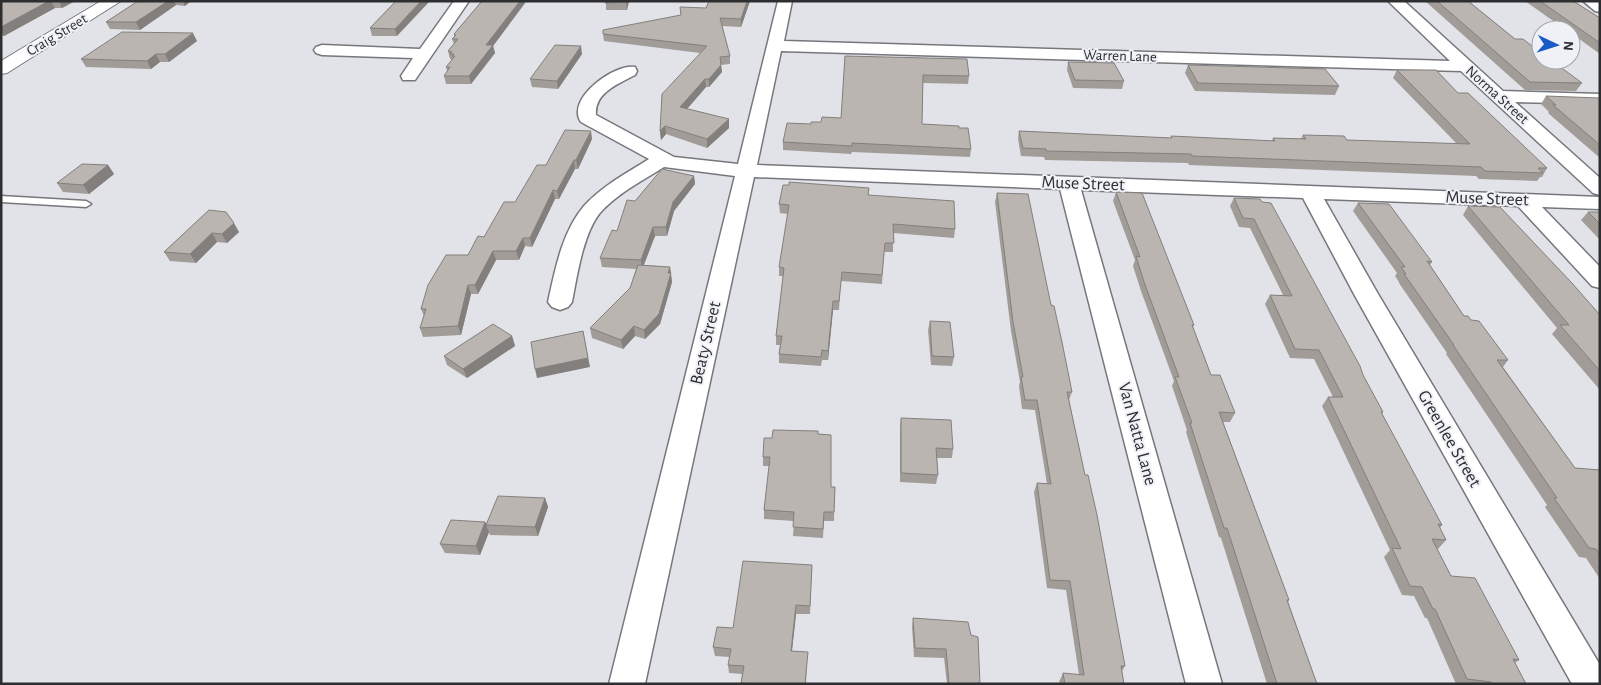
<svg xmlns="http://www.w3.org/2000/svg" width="1601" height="685" viewBox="0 0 1601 685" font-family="'Alegreya Sans',sans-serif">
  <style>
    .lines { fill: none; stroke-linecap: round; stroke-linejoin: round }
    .service-casing { stroke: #76777d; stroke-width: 3 }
    .minor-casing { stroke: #76777d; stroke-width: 3 }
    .tertiary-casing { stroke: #76777d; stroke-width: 2 }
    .service { fill: #fff; fill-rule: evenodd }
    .minor { fill: #fff; fill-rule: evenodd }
    .tertiary { fill: #fff; fill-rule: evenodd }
    .wall { fill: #a19c98 }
    .shaded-wall { fill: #837f7c }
    .building { fill: #bbb5b1; stroke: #837f7c }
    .labels { text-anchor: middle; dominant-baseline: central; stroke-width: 4; stroke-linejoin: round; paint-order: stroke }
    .far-street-label { font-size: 15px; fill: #2d2e30; stroke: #eff1f7 }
    .street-label { font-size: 18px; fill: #2d2e30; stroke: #eff1f7 }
  </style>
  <rect width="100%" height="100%" fill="#e2e3e9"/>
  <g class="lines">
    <g class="service-casing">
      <path id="service" d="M1,196L86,201L91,204L86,207L1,202Z"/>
    </g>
    <g class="minor-casing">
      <g id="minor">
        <path d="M454,1H469L415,80H403L401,76L413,58L322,55L316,53L314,50L316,47L322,45L420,49Z"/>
        <path d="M778,1H792L784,41L1450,61L1388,1H1404L1503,91L1600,94V104L1515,102L1600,178V195L1593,193L1461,71L781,51L757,165L1600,197V209L1542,207L1600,267V288L1592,286L1518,206L1324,199L1378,294L1600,665V684H1572L1354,294L1303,198L1081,190L1222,684H1186L1060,189L754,177L645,684H609L735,176L664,167C642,181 616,194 599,214C583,235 577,276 572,302L568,307L560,310L552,307L548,302C555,270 562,232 584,206C602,186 627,173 649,159L581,122C565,99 615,63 635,67L637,71L635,75C618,84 594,93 596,115L674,157L738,164Z"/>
        <path d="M1583,1H1600V12L1595,11Z"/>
      </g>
    </g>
    <g class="tertiary-casing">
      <path id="tertiary" d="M101,1H121L7,73L1,74V61Z"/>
    </g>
    <use href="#service" class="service"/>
    <use href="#minor" class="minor"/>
    <use href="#tertiary" class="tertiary"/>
  </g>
  <g class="wall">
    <path d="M1,1H75L62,8H55L4,36H1Z"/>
    <path d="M138,1H191L185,6L176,5L140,30L110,29L106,22Z"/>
    <path d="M396,1L397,36H372L370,28Z"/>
    <path d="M482,1H525V3L493,46L495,53L471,84H446L444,76L447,71L446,67L451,61V59H450L448,51L454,44L452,39L454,37V34Z"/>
    <path d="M606,1H629L627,10H606Z"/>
    <path d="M750,1L741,27L722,26L730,56V64L721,65L722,72L709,87H706L687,109L729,119V128L707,148L666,134L661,140L660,131L700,53L604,41L603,34L681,15Z"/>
    <path d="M1425,1H1468L1515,39L1582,83L1576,91L1525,90Z"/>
    <path d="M1525,1H1573L1600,18V54L1571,33V30H1566Z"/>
    <path d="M197,41L169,62H160L151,69L86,67L81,59Z"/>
    <path d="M582,54L558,89L532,87L530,79Z"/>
    <path d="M845,56L969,76L968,84L923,83L922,124L959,128L971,149L970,157L852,152L851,154L783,150V142L811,124L841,118Z"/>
    <path d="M1068,62L1124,81L1122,89L1073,88L1067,70Z"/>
    <path d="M1188,65L1339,86L1335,95L1195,91L1185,73Z"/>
    <path d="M1397,70L1458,93L1547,168L1542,177H1540L1537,181L1479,179L1476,176L1189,165L1188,163L1045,160L1044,157L1021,156L1018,139L1019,131L1171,138V136L1272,141L1273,138L1301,139L1303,135L1347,140L1457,144L1393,78Z"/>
    <path d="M1546,96L1600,99V158L1548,113L1549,112L1541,104Z"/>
    <path d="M592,139L578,169H575L559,199H555L532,247L525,246L519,260H496L478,294H471L461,335L423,337L420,328L424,316L421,309L468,255L515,202Z"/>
    <path d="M108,165L114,174L89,194L63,192L57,183Z"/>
    <path d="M694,176L695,184L674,211L667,236H655L644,265L670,267L672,282L660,324L645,339L635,336L623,349L592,338L590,328L630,288L636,269L602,267L600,258L635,201Z"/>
    <path d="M1116,192L1194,325L1193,327L1211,375L1235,413L1230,422H1223L1289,600L1288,602L1317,684H1267L1221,538L1219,537L1186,432L1187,430L1172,386L1174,381L1141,291L1133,266L1135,260L1113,201Z"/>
    <path d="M997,193L1051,305L1072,392L1069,400L1125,666L1122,671L1124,684H1060L1059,682L1063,673L1079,675L1066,590L1047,588L1034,492L1037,483L1047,484L1035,410L1022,409L1019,386L1020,382L1011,331L995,202Z"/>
    <path d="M868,195L955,229L954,238L893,233V252H884L882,284L841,281L839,310H833L828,360H822L821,366L779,363V354L780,345H776V336L783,276H779V267L788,214L780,213L779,204Z"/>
    <path d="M1234,198L1260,199L1363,375L1383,412L1382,414L1442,525L1440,528L1446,540L1438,549H1437L1451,576L1519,660L1515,663L1526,684H1456L1427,618H1425L1414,596L1402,595L1384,557L1390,550L1322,406L1328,397H1333L1314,359L1290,358L1265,304L1270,295H1283L1250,228L1239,227L1230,206Z"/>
    <path d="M1358,203L1432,262L1430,265L1464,316L1471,320L1508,360L1503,367L1575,468L1600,470V579L1586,558L1579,557L1545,507L1547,505L1446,354L1447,353L1399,283V282L1395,276L1397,273L1353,211Z"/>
    <path d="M1468,206L1600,315V390L1552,334L1557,328L1463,215Z"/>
    <path d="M209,210L239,232L227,243L217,242L196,263L170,261L164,252Z"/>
    <path d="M1588,212H1600V240L1581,220Z"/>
    <path d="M930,321L954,357L952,366L931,365L928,330Z"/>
    <path d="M512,336L515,346L467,378L447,365L444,356Z"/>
    <path d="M901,418L953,449L952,458H937L938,475L936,484L900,482V427Z"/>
    <path d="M818,434L831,487H835L834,521H824L823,538L793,536L794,521L764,519V510L769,466H763V457L772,438Z"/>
    <path d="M545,498L548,507L538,536L490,535L489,532L480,555L445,553L440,544L485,522L486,524Z"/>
    <path d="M812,565L810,614H796L792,651L807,661L806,684H741L742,674L729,673L728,665L730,657L715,656L713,647L733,628Z"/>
    <path d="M913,618L971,635L980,684H947L944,658L914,657L912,627Z"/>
  </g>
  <g class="shaded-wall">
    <path d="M49,1H51L55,8L4,36L1,31V27Z"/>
    <path d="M59,1H75L62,8Z"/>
    <path d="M168,1H174L176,5L140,30L136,22Z"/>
    <path d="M183,1H191L185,6Z"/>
    <path d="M421,1H430L397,36L395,29Z"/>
    <path d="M520,1H525V3L493,46L495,53L471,84L469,76L486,45Z"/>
    <path d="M626,1H629L627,10L626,2Z"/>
    <path d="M747,1H750L741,27V19Z"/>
    <path d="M193,33L197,41L169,62L165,54Z"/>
    <path d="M581,46L582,54L558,89L557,81Z"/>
    <path d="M156,54L160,62L151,69L147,61Z"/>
    <path d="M721,65L722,72L709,87V79Z"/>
    <path d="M705,79L706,87L681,116L680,107Z"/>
    <path d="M729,119V128L707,148V139Z"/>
    <path d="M665,126L666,134L661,140L660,131Z"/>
    <path d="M591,131L592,139L578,169L576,160Z"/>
    <path d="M574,160L575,169L559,199L557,191Z"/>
    <path d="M108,165L114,174L89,194L83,185Z"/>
    <path d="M694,176L695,184L674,211L667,236L666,227L673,202Z"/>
    <path d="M553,190L555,199L532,247L530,238Z"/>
    <path d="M234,223L239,232L227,243L222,234Z"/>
    <path d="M653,227L655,236L642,269L641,260Z"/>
    <path d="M212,233L217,242L196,263L190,254Z"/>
    <path d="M523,238L525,246L519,260L516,251Z"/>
    <path d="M493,251L496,260L478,294L475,285Z"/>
    <path d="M670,267L672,282L660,324L645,339L644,330L668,273Z"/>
    <path d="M468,285L471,294L461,335L458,326Z"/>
    <path d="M833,301V310L828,360V351Z"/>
    <path d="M634,326L635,336L623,349L621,340Z"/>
    <path d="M583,331L590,367L537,378L535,369Z"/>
    <path d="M512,336L515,346L467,378L463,369Z"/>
    <path d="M545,498L548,507L538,536L535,527Z"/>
    <path d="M485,522L487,525H486L489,532L480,555L476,546Z"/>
    <path d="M796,605V614L791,659V651Z"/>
  </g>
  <g class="building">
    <path d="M1,1H49L1,27Z"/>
    <path d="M138,1H168L136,22H106Z"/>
    <path d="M396,1H421L395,29L370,28Z"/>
    <path d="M482,1H520L486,45H493L469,76H444L450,67H446L455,56H452L454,54H450L452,52L448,51L458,39H452L456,35L454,34Z"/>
    <path d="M606,1H626V2L605,3Z"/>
    <path d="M709,1H747L741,19L720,18L730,56L720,57L721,65L709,79H705L680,107L729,119L707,139L665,126L660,131L662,94L707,46L603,34V30L681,15L680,7L706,8Z"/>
    <path d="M1437,1H1468L1515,39H1523L1541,53V60H1551L1582,83L1530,82Z"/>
    <path d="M1540,1H1573L1600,18V43Z"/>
    <path d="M122,32L193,33L165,54H156L147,61L81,59Z"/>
    <path d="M555,45L581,46L557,81L530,79Z"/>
    <path d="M845,56L967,59L969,76L923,75L922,124L959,126V128H968L971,149L852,143V146L783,142L787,123L811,124V122H821L822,117L841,118Z"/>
    <path d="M1068,62L1114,63L1124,81L1075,80Z"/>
    <path d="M1188,65L1325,69L1339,86L1198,83Z"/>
    <path d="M1397,70H1436L1458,93H1468L1547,168H1538L1543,173L1485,171L1481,167L1192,156L1191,154L1046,151V149L1023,148L1019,131L1172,138L1171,136L1275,141L1273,138L1306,139L1303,135L1344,136L1347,140L1470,144Z"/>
    <path d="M1546,96L1599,98L1600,99V145L1553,105H1556Z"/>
    <path d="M565,130L591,131L576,160H574L557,191L553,190L530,238H523L516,251H493L475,285H468L458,326L420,328L426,309H421L428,285L446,255H468L478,236L484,237L504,202H515L537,165H546Z"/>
    <path d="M82,164L108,165L83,185L57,183Z"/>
    <path d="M662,169L694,176L673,202L666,227H653L641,260L600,258L612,230L617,231L627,200L635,201Z"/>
    <path d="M789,182L869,188L868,195L954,201L955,229L893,224L894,243H885L882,275L842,272L839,301H833L828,351L822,350L821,357L779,354L782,336H776L784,268L779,267L789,205L779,204L783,185H789Z"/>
    <path d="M1116,192L1142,193L1194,325H1192L1211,375H1220L1235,413L1219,412L1289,600H1287L1317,684H1277L1227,528H1224L1190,423H1192L1175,377H1179L1144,282L1136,256L1140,257Z"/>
    <path d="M997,193L1028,194L1051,305L1054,306L1062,342L1072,392H1067L1085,475H1088L1097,515L1125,666H1121L1124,684H1065L1063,673L1084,675L1070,581L1050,580L1037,483L1051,484L1037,400H1025L1021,377H1023L1013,322Z"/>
    <path d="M1234,198L1260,199L1262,202L1271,203L1360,366L1363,375L1383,412H1381L1442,525L1438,524L1446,540L1432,539L1451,576L1475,578L1519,660L1513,659L1526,684H1492L1491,682L1467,679L1435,609H1433L1422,587L1410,586L1392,548L1401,549L1328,397H1343L1319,350L1295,349L1270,295L1292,296L1254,219L1243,218Z"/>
    <path d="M1358,203L1389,204L1432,262L1427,261L1464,316H1468L1471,320L1479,321L1508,360H1497L1575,468L1600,470V555L1596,549L1589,548L1554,498H1557L1453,345H1454L1404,274H1406L1401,267H1405Z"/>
    <path d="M1468,206L1500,207L1571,282L1600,315V371L1560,325H1569Z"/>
    <path d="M209,210L226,212L234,223L222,234L212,233L190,254L164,252Z"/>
    <path d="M1588,212H1600V224Z"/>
    <path d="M638,265L670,267L668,273H671L659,314L644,330L634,326L621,340L590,328L630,288Z"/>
    <path d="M930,321L950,322L954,357L932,356Z"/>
    <path d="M493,324L512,336L463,369L444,356Z"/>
    <path d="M583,331L588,358L535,369L531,342Z"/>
    <path d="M901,418L951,420L953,449L936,448L938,475L901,473Z"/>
    <path d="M773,430L818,431V434L831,435V487H835L834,512H824L823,529L793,527L794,512L764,510L770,457H763L764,438H772Z"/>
    <path d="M498,496L545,498L535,527L486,525Z"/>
    <path d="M451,520L485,522L476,546L440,544Z"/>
    <path d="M743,561L812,565L810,606L796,605L791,651L808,652L805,684H752L741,683L744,666L728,665L731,649L713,647L717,627L733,628Z"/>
    <path d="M913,618L968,622L971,635L978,637L980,684H949L946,649L915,648Z"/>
  </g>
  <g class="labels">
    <g class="far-street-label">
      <text transform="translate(57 35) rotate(-31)">Craig Street</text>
      <text transform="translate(1120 56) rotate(2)">Warren Lane</text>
      <text transform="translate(1497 95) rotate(42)">Norma Street</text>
    </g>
    <g class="street-label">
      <text transform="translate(1083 184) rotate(2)">Muse Street</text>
      <text transform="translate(1487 199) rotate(2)">Muse Street</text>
      <text transform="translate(706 343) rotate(-77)">Beaty Street</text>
      <text transform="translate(1137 434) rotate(75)">Van Natta Lane</text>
      <text transform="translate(1449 439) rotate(60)">Greenlee Street</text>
    </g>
  </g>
  <rect width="1601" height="685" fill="none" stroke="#2d2e30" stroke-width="5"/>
  <g transform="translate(1556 45) rotate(94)"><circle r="24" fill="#eff1f7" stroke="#a1a3a7"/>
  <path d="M0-4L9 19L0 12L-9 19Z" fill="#195bc6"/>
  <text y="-8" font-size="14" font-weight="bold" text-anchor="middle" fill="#2d2e30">N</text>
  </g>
</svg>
